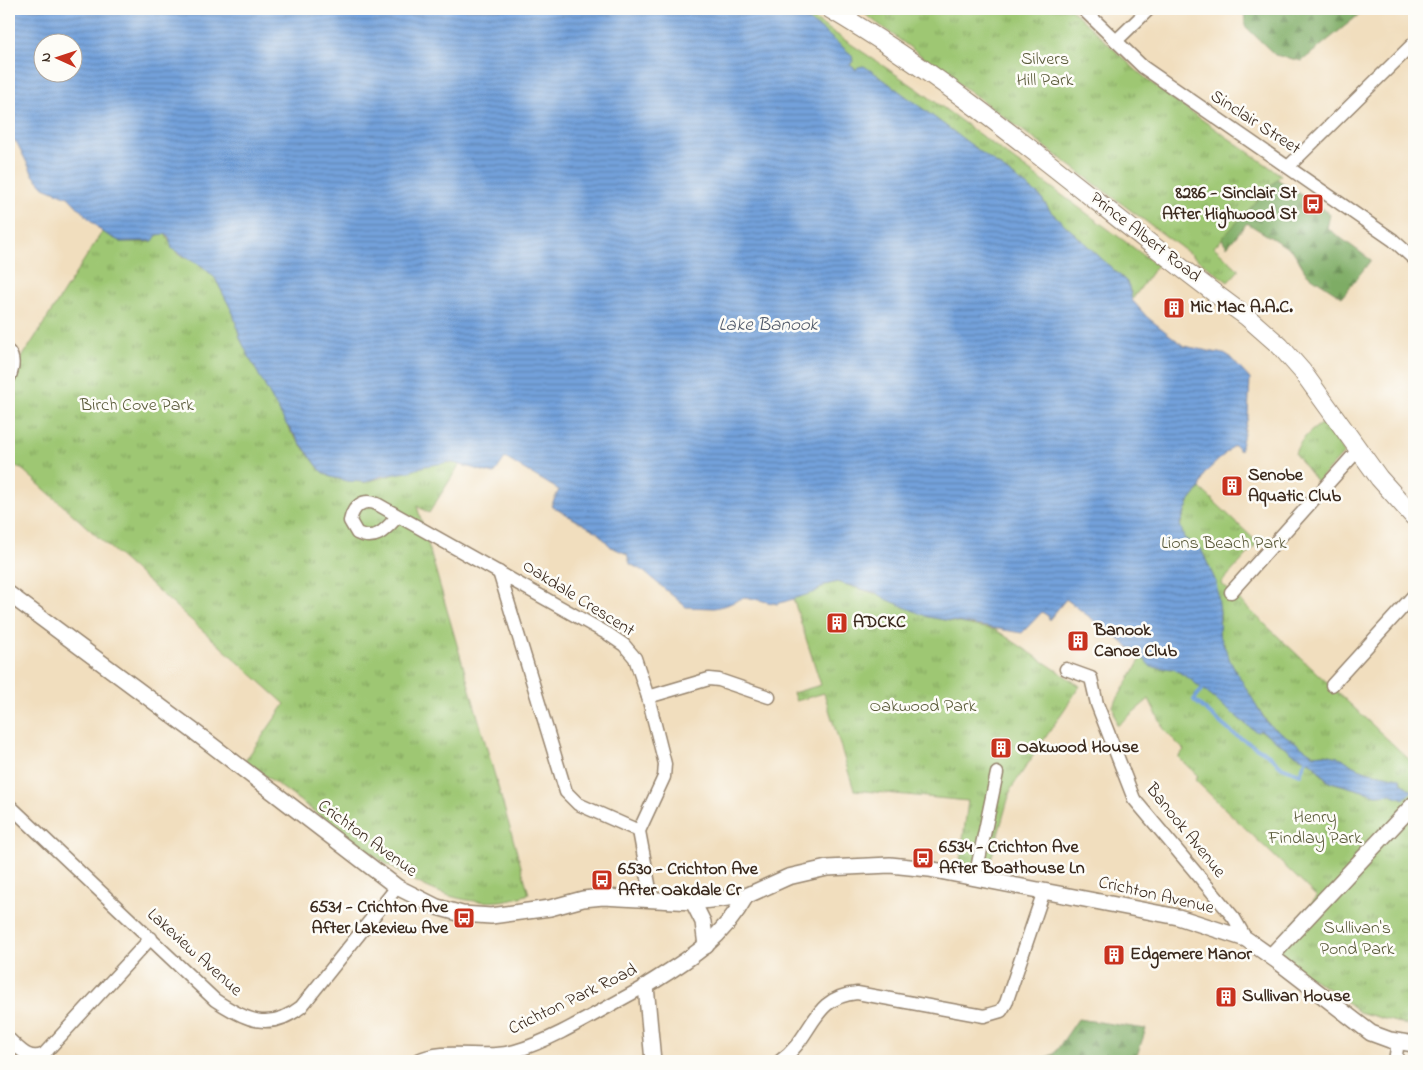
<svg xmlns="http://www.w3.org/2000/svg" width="1423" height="1070" viewBox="0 0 1423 1070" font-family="'Indie Flower',sans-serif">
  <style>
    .forest { fill: url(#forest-firs); stroke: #5c6b42 }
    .park { fill: url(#park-tufts); stroke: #6c7848 }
    .water { fill: url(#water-rules); stroke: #57667c; fill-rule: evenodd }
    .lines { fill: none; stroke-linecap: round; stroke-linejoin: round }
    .stream { stroke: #73a1db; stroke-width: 4 }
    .minor-casing { stroke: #96846e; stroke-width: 15 }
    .tertiary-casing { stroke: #96846e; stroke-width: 18 }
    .secondary-casing { stroke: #96846e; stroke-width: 20 }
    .minor { stroke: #fff; stroke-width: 12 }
    .tertiary { stroke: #fff; stroke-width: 15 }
    .secondary { stroke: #fff; stroke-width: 18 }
    .labels { text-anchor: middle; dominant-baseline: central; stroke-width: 5; stroke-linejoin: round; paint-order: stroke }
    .park-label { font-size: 18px; fill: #595938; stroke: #fdfcf7 }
    .street-label { font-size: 18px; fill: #3b2a1e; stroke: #fdfcf7 }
    .poi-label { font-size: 18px; font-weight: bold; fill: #3b2a1e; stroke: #fdfcf7; text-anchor: start }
    .water-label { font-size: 19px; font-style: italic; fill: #515a6a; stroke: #fdfcf7 }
  </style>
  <defs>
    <pattern id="forest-firs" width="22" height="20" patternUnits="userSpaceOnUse" patternTransform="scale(1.25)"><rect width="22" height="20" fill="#7eac65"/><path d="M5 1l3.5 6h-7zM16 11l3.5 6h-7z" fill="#688c53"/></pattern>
    <pattern id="park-tufts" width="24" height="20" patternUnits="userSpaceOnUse" patternTransform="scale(1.25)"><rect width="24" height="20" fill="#9ec773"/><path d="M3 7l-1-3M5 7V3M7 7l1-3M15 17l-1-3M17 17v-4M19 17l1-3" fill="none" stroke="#82a25e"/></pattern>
    <pattern id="water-rules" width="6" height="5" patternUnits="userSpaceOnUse" patternTransform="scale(1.25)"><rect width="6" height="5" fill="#73a1db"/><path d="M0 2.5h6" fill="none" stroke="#6083b1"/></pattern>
  </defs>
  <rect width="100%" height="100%" fill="#fdfcf7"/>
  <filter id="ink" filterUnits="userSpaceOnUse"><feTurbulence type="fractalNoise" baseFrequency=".02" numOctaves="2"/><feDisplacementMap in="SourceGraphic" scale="10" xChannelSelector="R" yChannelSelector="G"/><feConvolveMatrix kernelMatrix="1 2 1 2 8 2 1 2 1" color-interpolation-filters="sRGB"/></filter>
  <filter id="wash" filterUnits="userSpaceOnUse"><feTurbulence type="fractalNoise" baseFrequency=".0096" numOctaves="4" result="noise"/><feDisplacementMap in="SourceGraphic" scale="20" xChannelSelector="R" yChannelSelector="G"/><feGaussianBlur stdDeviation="1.12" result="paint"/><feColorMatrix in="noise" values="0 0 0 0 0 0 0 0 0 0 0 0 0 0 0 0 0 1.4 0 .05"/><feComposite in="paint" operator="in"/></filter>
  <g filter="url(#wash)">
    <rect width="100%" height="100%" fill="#f1debe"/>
    <g class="forest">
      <path d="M1244,9H1366L1302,61L1275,55L1245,26Z"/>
      <path d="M1222,136L1277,179L1330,214L1327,228L1371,260L1342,297L1307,274L1293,251L1247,223L1227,247L1222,239Z"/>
      <path d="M1078,1019L1146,1029L1135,1061H1037L1054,1054Z"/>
    </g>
    <g class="park">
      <path d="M789,9L802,11L919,90L1157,265L1132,300L1128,283L1051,212L1040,196L876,74L857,70L850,65L853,61L821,29Z"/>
      <path d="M858,9H1071L1136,70L1164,93L1281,175L1214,247L1239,270L1228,282Z"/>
      <path d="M102,232L121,242H151L157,235L165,234L178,254L202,266L215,278L233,313L240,338L250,359L290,431L322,472L331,477L347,481L366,482L440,462L460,464L429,513L417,506L529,894C456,921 396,871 340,831C309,807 277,784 245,761L285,704L23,470L9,462V378Z"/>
      <path d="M1327,420L1344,453L1317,482L1295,454C1299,439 1314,428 1327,420Z"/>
      <path d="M1200,488L1258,543L1221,583L1414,764V1027L1359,1012L1337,994L1267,951L1317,897L1195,780L1198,776L1178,757L1184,750L1165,731L1149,699L1117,726L1113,706L1142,657L1151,667L1174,669L1190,679L1248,726L1267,733L1293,753L1312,763L1327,781L1377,795L1391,794L1404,799L1411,791L1402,783L1400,778L1369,772L1353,766L1342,758L1325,754L1314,755L1269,725L1242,683L1231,663L1219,634L1220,612L1214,578L1201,549L1184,538L1180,526L1189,502Z"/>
      <path d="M837,582L876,594L877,592L928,617L996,630L1080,686L1011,789L988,870L960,862L968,801L854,790L824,693L796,701L793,693L821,685L793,598L815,592L825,585Z"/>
    </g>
    <path class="water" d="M9,9H789L821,29L852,55L853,61L850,65L856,70L858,67L864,66L876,74L1040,196L1051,212L1128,283L1132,300L1147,317L1184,346L1228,355L1250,379L1248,416L1240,451L1234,445L1205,473L1200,488L1189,502L1180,524L1184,538L1201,549L1216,582L1220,612L1219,633L1231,663L1267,723L1314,755L1325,754L1342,758L1353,766L1369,772L1400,778L1402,783L1412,791L1404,799L1391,794L1377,795L1328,781L1312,763L1293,753L1261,730L1257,732L1248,726L1190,679L1174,669L1151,667L1142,657L1066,599L1049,620L1048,616L1042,612L1022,633L928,617L886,599L877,593L837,582L825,585L815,592L777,604L745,597L727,605L714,608L686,607L643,571L630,564L627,554L611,547L597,532L551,506L559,490L505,458L494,474L450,462L425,466L408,472L382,476L366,482L347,481L331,477L322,472L286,424L250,359L240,338L233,313L215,278L202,266L172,249L169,237L165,234L157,235L153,241L121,242L102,232L68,197L44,187L33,175L17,143L9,136ZM42,42H72V72H42Z"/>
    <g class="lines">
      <path class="stream" d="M1201,690L1194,700L1232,733L1269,755L1282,767L1300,774L1306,760"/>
    </g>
  </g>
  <g filter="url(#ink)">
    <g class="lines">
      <g class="minor-casing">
        <g id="minor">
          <path d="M1083,9L1143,67L1393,240L1414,259"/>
          <path d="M1116,41L1149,9"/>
          <path d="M1289,166L1414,43"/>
          <path d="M9,352C15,360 13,369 9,378"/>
          <path d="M398,516C385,530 376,542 357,533L350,521C353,507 362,498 377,504L608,634L624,645L635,658L648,697L665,764L664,777L639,831L652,900"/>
          <path d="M499,572L566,792L578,804L639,831"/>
          <path d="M1231,592L1358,450"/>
          <path d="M1066,669L1091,678L1097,704L1134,799L1234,918L1246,939"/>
          <path d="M1332,685L1414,595"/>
          <path d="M648,697L709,679L719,680L769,697"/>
          <path d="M9,805L215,1000C245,1020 269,1032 301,1007L397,887"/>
          <path d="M975,878L997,773"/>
          <path d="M9,1039C19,1048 29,1062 44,1054L151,938"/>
          <path d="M416,1061C446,1046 483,1060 515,1051C555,1040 607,1006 646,986"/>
          <path d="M780,1061C814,1037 811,997 857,993L984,1016L1001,1011L1006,1003L1044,891"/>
          <path d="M1395,1061L1398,1042"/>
        </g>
      </g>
      <g class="tertiary-casing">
        <g id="tertiary">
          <path d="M9,594L196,733L397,887L437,907L462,914L491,916L550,908L583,899L603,897L693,902L746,896L788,877L827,868L890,865L929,869L1178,917L1246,939L1280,963L1371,1033L1390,1040L1414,1044"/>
          <path d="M693,902L703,922L706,946"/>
          <path d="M1271,956L1414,804"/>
          <path d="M653,1061L646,986C689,959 720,942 746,896"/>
        </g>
      </g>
      <g class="secondary-casing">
        <path id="secondary" d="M830,9C980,97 1107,216 1247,317L1280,346L1302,371L1379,478L1414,517"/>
      </g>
      <use href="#minor" class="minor"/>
      <use href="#tertiary" class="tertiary"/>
      <use href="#secondary" class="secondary"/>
    </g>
  </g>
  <defs>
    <g id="bus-square" transform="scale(1.125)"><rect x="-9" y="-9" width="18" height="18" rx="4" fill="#c8321e" stroke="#fdfcf7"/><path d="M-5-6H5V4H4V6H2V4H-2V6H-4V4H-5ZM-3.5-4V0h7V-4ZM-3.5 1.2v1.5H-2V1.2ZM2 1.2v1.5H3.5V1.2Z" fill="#fff"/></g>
    <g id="building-square" transform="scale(1.125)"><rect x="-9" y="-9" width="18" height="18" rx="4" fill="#c8321e" stroke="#fdfcf7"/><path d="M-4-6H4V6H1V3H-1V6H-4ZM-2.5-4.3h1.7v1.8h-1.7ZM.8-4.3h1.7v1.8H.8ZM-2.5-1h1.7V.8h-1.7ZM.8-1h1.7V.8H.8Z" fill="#fff"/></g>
  </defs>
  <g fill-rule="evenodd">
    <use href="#bus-square" x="1313" y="204"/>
    <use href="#building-square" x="1174" y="308"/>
    <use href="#building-square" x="1232" y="486"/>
    <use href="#building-square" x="837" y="623"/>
    <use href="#building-square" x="1078" y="641"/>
    <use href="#building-square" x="1001" y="748"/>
    <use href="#bus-square" x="923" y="858"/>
    <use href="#bus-square" x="602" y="880"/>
    <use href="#bus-square" x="464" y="918"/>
    <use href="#building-square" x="1114" y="955"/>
    <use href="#building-square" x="1226" y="997"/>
  </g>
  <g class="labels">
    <g class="park-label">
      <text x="1045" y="60">Silvers<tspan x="1045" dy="21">Hill Park</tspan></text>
      <text x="137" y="406">Birch Cove Park</text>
      <text x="1224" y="544">Lions Beach Park</text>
      <text x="923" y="707">Oakwood Park</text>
      <text x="1315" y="818">Henry<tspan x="1315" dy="21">Findlay Park</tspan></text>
      <text x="1357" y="929">Sullivan's<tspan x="1357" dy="21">Pond Park</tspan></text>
    </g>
    <g class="street-label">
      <text transform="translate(1255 123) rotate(33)">Sinclair Street</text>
      <text transform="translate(1145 238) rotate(38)">Prince Albert Road</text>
      <text transform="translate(578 599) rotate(32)">Oakdale Crescent</text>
      <text transform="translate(1185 831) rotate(51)">Banook Avenue</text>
      <text transform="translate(367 839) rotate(36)">Crichton Avenue</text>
      <text transform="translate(1156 896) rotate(13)">Crichton Avenue</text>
      <text transform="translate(194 953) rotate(42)">Lakeview Avenue</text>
      <text transform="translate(573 1000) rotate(-26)">Crichton Park Road</text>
    </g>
    <g class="poi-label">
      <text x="1297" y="194" text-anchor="end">8286 - Sinclair St<tspan x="1297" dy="21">After Highwood St</tspan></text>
      <text x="1190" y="308">Mic Mac A.A.C.</text>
      <text x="1248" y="476">Senobe<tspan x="1248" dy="21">Aquatic Club</tspan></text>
      <text x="853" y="623">ADCKC</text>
      <text x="1094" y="631">Banook<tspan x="1094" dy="21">Canoe Club</tspan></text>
      <text x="1017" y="748">Oakwood House</text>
      <text x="939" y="848">6534 - Crichton Ave<tspan x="939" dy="21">After Boathouse Ln</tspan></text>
      <text x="618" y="870">6530 - Crichton Ave<tspan x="618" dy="21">After Oakdale Cr</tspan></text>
      <text x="448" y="908" text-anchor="end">6531 - Crichton Ave<tspan x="448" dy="21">After Lakeview Ave</tspan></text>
      <text x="1130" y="955">Edgemere Manor</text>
      <text x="1242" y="997">Sullivan House</text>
    </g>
    <g class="water-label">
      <text x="768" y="325">Lake Banook</text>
    </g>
  </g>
  <rect width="1423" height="1070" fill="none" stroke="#fdfcf7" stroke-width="30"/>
  <g transform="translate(58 58) rotate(273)"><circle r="24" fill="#fdfcf7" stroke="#afa8a0"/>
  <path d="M0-4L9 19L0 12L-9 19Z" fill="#c8321e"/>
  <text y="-8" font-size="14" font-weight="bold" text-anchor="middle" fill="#3b2a1e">N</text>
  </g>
</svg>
